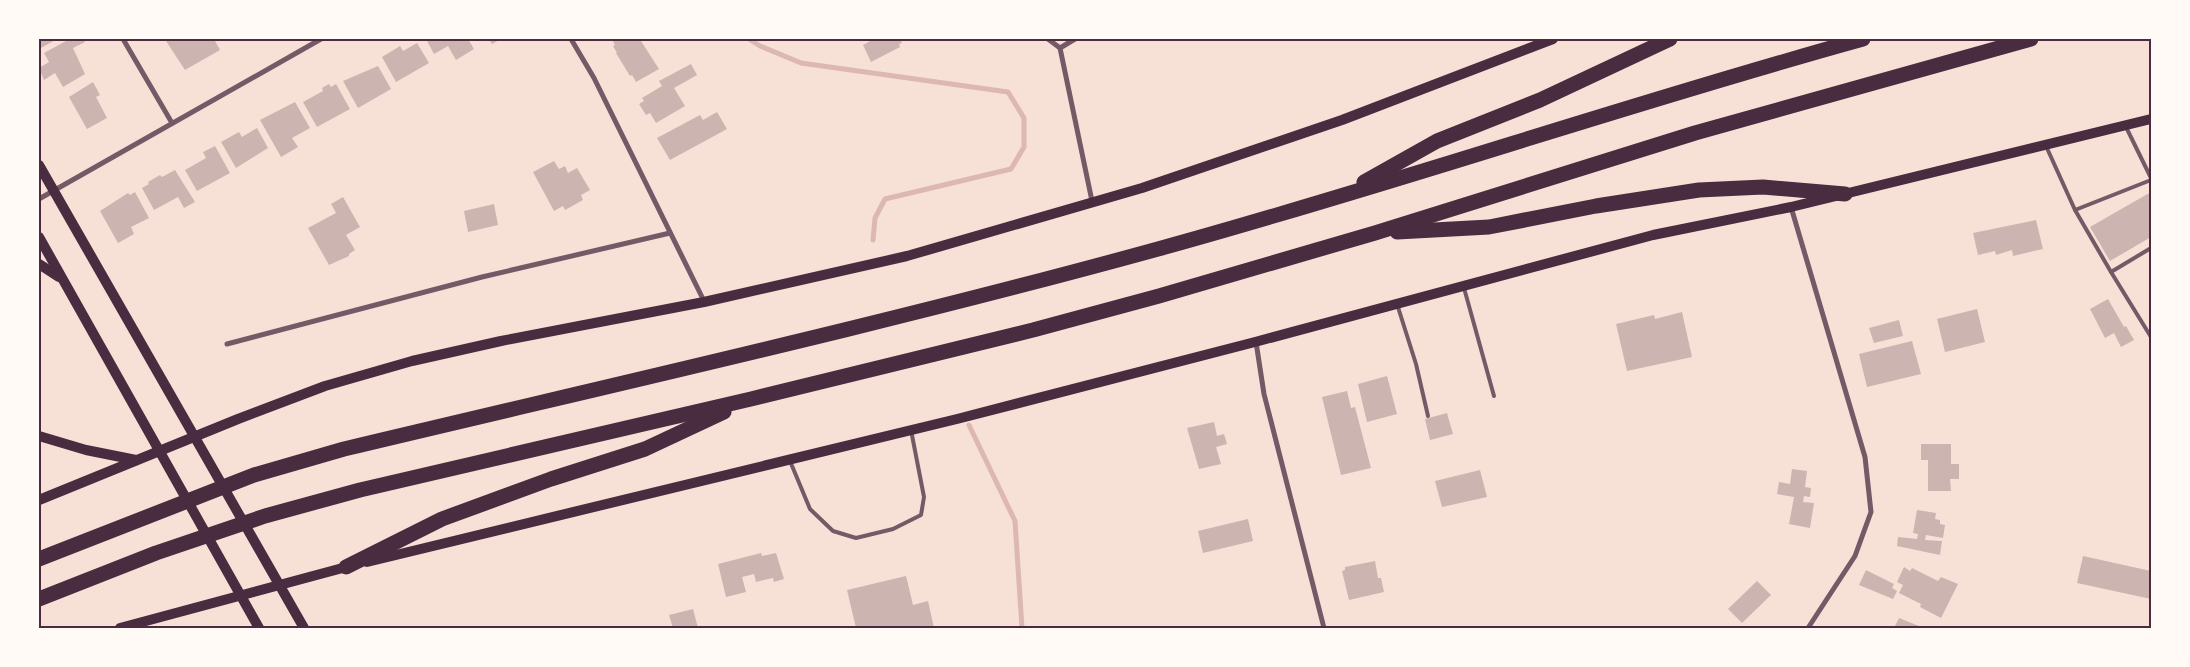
<svg xmlns="http://www.w3.org/2000/svg" width="2190" height="667" viewBox="0 0 2190 667" font-family="Manrope,sans-serif">
  <style>
    .lines { fill: none; stroke-linecap: round; stroke-linejoin: round }
    .stream { stroke: #dcb8b0; stroke-width: 5 }
    .building { fill: #ccb4b1 }
    .service { stroke: #755966; stroke-width: 4 }
    .minor { stroke: #755966; stroke-width: 5 }
    .secondary { stroke: #4a2c40; stroke-width: 10 }
    .motorway { stroke: #4a2c40; stroke-width: 15 }
    .neatline { fill: none; stroke: #4a2c40; stroke-width: 2 }
  </style>
  <rect width="100%" height="100%" fill="#f7e1d7"/>
  <g class="lines">
    <g class="stream">
      <path d="M749,39L760,46L801,63L1008,92L1024,118V147L1011,169L885,199L875,218L873,240"/>
      <path d="M969,425L1015,521L1022,628"/>
    </g>
  </g>
  <g class="building">
    <path d="M39,39H57L41,48Z"/>
    <path d="M65,39H83L85,42L73,48L85,74L63,87L55,73L44,80L39,68L49,62L44,53L66,41Z"/>
    <path d="M170,39H197L198,41L202,39H214L220,50L185,70L166,41Z"/>
    <path d="M426,39H468L474,49L456,60L448,46L434,54Z"/>
    <path d="M489,39H501L492,44Z"/>
    <path d="M612,39H644L641,41L659,69L636,82L632,75L630,76L616,53H617L613,46L615,45Z"/>
    <path d="M869,39H900L902,43L899,44L900,47L871,62L863,45L870,41Z"/>
    <path d="M417,43L429,63L396,82L382,57L400,46L403,51Z"/>
    <path d="M691,64L697,75L674,88L685,106L656,123L650,113L646,115L639,104L644,101L642,98L662,86L659,81Z"/>
    <path d="M378,66L391,89L358,108L343,81Z"/>
    <path d="M93,82L100,95L96,97L107,118L87,129L69,97Z"/>
    <path d="M329,84L331,87L336,84L350,109L317,127L303,102L323,91L322,88Z"/>
    <path d="M295,102L310,128L292,138L298,147L281,157L260,120Z"/>
    <path d="M717,112L727,129L670,160L657,138L700,115L703,120Z"/>
    <path d="M257,128L268,148L236,168L221,142L239,132L242,137Z"/>
    <path d="M215,146L230,173L197,191L185,170L206,158L203,152Z"/>
    <path d="M554,161L559,169L565,166L568,173L577,168L590,190L581,195L583,200L565,210L563,206L554,211L533,172Z"/>
    <path d="M175,170L195,202L184,208L178,197L154,210L142,188L149,184L148,182L160,175L162,177Z"/>
    <path d="M135,192L149,218L131,227L134,234L118,243L100,211L128,193L130,195Z"/>
    <path d="M2151,192V237L2110,261L2090,227Z"/>
    <path d="M343,197L360,227L346,235L355,250L349,254V256L329,265L308,228L336,213L331,204Z"/>
    <path d="M494,204L498,225L468,232L464,211Z"/>
    <path d="M2036,220L2043,249L2013,256L2012,250L1996,255L1995,251L1978,255L1973,233Z"/>
    <path d="M2108,299L2124,327L2126,326L2134,340L2121,347L2114,333L2105,338L2090,309Z"/>
    <path d="M1977,309L1985,342L1945,352L1937,319Z"/>
    <path d="M1682,312L1692,357L1627,371L1616,324L1654,315L1655,319Z"/>
    <path d="M1899,320L1903,336L1874,343L1869,328Z"/>
    <path d="M1912,341L1921,374L1867,387L1859,354Z"/>
    <path d="M1387,376L1397,414L1367,422L1358,384Z"/>
    <path d="M1347,391L1351,408L1355,407L1371,468L1341,475L1322,397Z"/>
    <path d="M1447,413L1453,434L1430,440L1425,419Z"/>
    <path d="M1214,422L1217,436L1224,434L1227,444L1216,447L1221,464L1199,469L1187,428Z"/>
    <path d="M1921,444H1951V464H1959V479H1950L1951,491H1928V460H1921Z"/>
    <path d="M1792,469L1807,471L1805,487L1811,488L1810,497L1804,496L1803,502L1814,503L1810,528L1789,524L1794,497L1777,494L1779,482L1790,484Z"/>
    <path d="M1480,470L1487,497L1442,507L1435,481Z"/>
    <path d="M1917,510L1936,513L1935,519L1940,520V524L1945,525L1943,538L1926,535L1925,540L1942,541L1940,555L1897,546L1898,537L1917,539L1918,534L1913,533Z"/>
    <path d="M1248,519L1253,541L1203,553L1198,531Z"/>
    <path d="M761,553L762,556L776,553L784,579L774,582L773,578L756,582L754,574L742,577L746,592L726,597L718,564Z"/>
    <path d="M2083,556L2151,571V599L2077,583Z"/>
    <path d="M1375,561L1378,578H1381L1384,592L1349,600L1342,571L1345,570V567Z"/>
    <path d="M1904,567L1910,571L1912,568L1938,581L1941,577L1958,584L1941,618L1920,607L1921,604L1899,593L1903,585L1897,582Z"/>
    <path d="M1866,570L1894,584L1892,588L1897,591L1893,599L1859,585Z"/>
    <path d="M906,576L913,605L928,601L934,628H856L847,590Z"/>
    <path d="M1757,581L1771,595L1742,623L1728,609Z"/>
    <path d="M693,609L698,628H673L669,615Z"/>
    <path d="M1899,618L1919,626L1918,628H1894Z"/>
  </g>
  <g class="lines">
    <g class="service">
      <path d="M2126,127L2151,178"/>
      <path d="M2046,146L2075,210L2151,180"/>
      <path d="M2075,210L2111,272L2151,248"/>
      <path d="M2111,272L2151,337"/>
      <path d="M1464,288L1494,396"/>
      <path d="M1397,304L1416,364L1428,416"/>
      <path d="M790,461L810,509L833,531L856,538L893,529L921,515L924,497L911,430"/>
    </g>
    <g class="minor">
      <path d="M123,39L172,123"/>
      <path d="M571,39L594,78L704,301"/>
      <path d="M1048,39L1060,48L1092,201"/>
      <path d="M1060,48L1075,39"/>
      <path d="M39,199L321,39"/>
      <path d="M1791,207L1865,457L1871,512L1855,556L1808,628"/>
      <path d="M1256,342L1264,394L1324,628"/>
      <path d="M227,344L482,277L670,233"/>
    </g>
    <g class="secondary">
      <path d="M39,165L304,628"/>
      <path d="M39,237L259,628"/>
      <path d="M39,264L59,277"/>
      <path d="M39,436L86,450L136,460"/>
      <path d="M39,500L238,419L325,386L412,361L501,341L704,302L907,256L1142,188L1342,120L1553,39"/>
      <path d="M367,562L957,419L1255,342L1653,235L1791,207L2151,119"/>
      <path d="M120,628L350,566"/>
    </g>
    <g class="motorway">
      <path d="M1364,182L1437,141L1540,100L1670,39"/>
      <path d="M1397,232L1489,227L1596,206L1699,190L1763,187L1845,194"/>
      <path d="M39,559L254,475L344,449C616,384 889,323 1158,249C1395,184 1627,104 1863,39"/>
      <path d="M346,567L442,519L551,479L645,449L724,412"/>
      <path d="M39,599L156,553L265,516L360,490L751,399L1033,330L1159,296L1375,233L1695,133L2031,39"/>
    </g>
  </g>
  <rect width="2190" height="667" fill="none" stroke="#fffaf5" stroke-width="80"/>
  <rect x="40" y="40" width="2110" height="587" class="neatline"/>
</svg>
